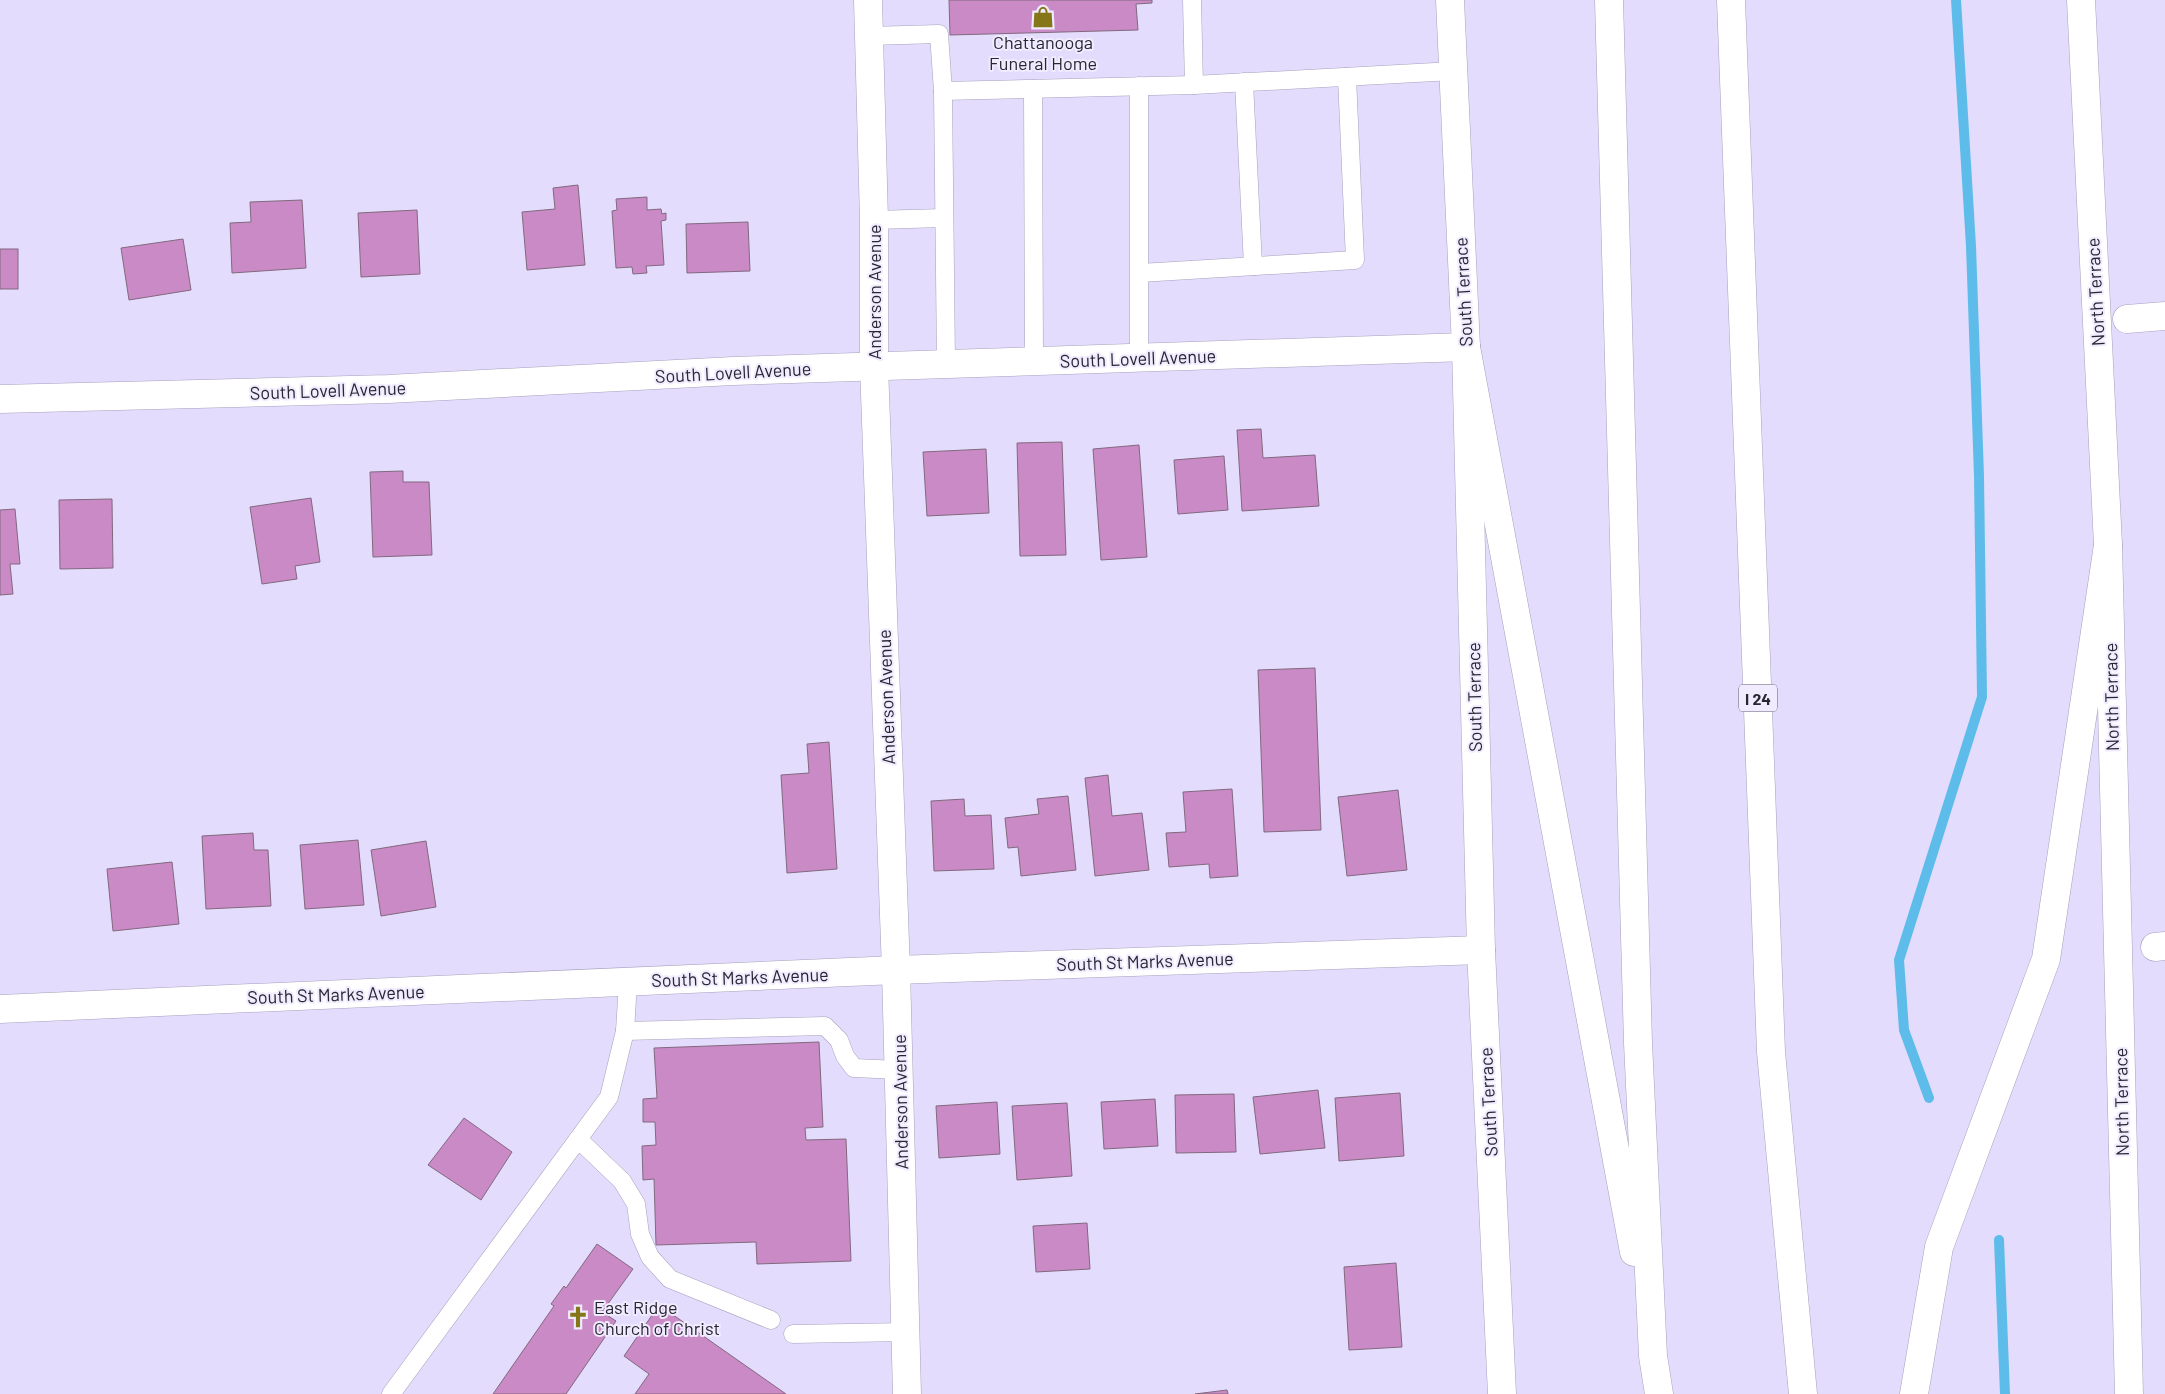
<svg xmlns="http://www.w3.org/2000/svg" width="2165" height="1394" viewBox="0 0 2165 1394" font-family="Barlow,sans-serif">
  <style>
    .lines { fill: none; stroke-linecap: round; stroke-linejoin: round }
    .stream { stroke: #5dbce9; stroke-width: 10 }
    .building { fill: #ca8ac6; stroke: #81697f }
    .lane-casing { stroke: #a7a0bd; stroke-width: 19 }
    .street-casing { stroke: #a7a0bd; stroke-width: 29 }
    .secondary-casing { stroke: #a7a0bd; stroke-width: 29 }
    .highway-casing { stroke: #a7a0bd; stroke-width: 29 }
    .lane { stroke: #fff; stroke-width: 18 }
    .street { stroke: #fff; stroke-width: 28 }
    .secondary { stroke: #fff; stroke-width: 28 }
    .highway { stroke: #fff; stroke-width: 28 }
    .labels { text-anchor: middle; dominant-baseline: central; stroke-width: 4; stroke-linejoin: round; paint-order: stroke }
    .shield { fill: #f0ebff; stroke: #65616f; stroke-width: 1 }
    .shield-label { font-size: 16px; font-weight: bold; fill: #292631 }
    .poi-label { font-size: 18px; fill: #292631; stroke: #f0ebff }
    .street-label { font-size: 18px; fill: #292631; stroke: #f0ebff }
  </style>
  <rect width="100%" height="100%" fill="#e4dcfc"/>
  <g class="lines">
    <g class="stream">
      <path d="M1929,1098L1904,1030L1899,960L1982,697L1979,476L1971,246L1956,0"/>
      <path d="M1999,1240L2005,1394"/>
    </g>
  </g>
  <g class="building">
    <path d="M949,0H1152V3L1136,4L1138,30L950,35Z"/>
    <path d="M578,185L585,265L527,270L522,212L555,209L553,188Z"/>
    <path d="M647,197V210L661,209L662,214L666,213V220L661,221L664,265L646,266L647,273L633,274L632,267L616,268L612,211L617,210L616,199Z"/>
    <path d="M302,200L306,268L232,273L230,223L251,222L250,202Z"/>
    <path d="M417,210L420,274L361,277L358,213Z"/>
    <path d="M748,222L750,271L687,273L686,224Z"/>
    <path d="M183,239L191,290L129,300L121,248Z"/>
    <rect x="0" y="249" width="18" height="40"/>
    <path d="M1261,429L1263,458L1315,455L1319,506L1242,511L1237,430Z"/>
    <path d="M1062,442L1066,555L1020,556L1017,443Z"/>
    <path d="M1139,445L1147,557L1101,560L1093,449Z"/>
    <path d="M986,449L989,513L927,516L923,452Z"/>
    <path d="M1224,456L1228,510L1178,514L1174,460Z"/>
    <path d="M403,471V482H429L432,555L373,557L370,472Z"/>
    <path d="M311,498L320,562L295,566L297,579L262,584L250,507Z"/>
    <path d="M112,499L113,568L60,569L59,500Z"/>
    <path d="M15,509L20,564H10L13,594L0,595V510Z"/>
    <path d="M1315,668L1321,830L1264,832L1258,670Z"/>
    <path d="M829,742L837,869L787,873L781,775L809,773L807,744Z"/>
    <path d="M1108,775L1112,816L1142,813L1149,870L1095,876L1085,778Z"/>
    <path d="M1232,789L1238,876L1210,878L1209,864L1169,867L1166,833L1186,832L1183,792Z"/>
    <path d="M1398,790L1407,870L1347,876L1338,797Z"/>
    <path d="M1068,796L1076,870L1021,876L1018,847L1008,848L1005,818L1039,814L1037,799Z"/>
    <path d="M964,799L965,816L991,815L994,869L934,871L931,801Z"/>
    <path d="M253,833L254,850H268L271,906L206,909L202,836Z"/>
    <path d="M358,840L364,905L305,909L300,845Z"/>
    <path d="M426,841L436,907L381,916L371,850Z"/>
    <path d="M172,862L179,924L113,931L107,869Z"/>
    <path d="M819,1042L823,1127L805,1128L806,1140L846,1139L851,1261L757,1264L756,1242L656,1245L654,1179L643,1180L642,1146L656,1145L655,1122H643V1099L657,1098L654,1048Z"/>
    <path d="M1318,1090L1325,1148L1260,1154L1253,1097Z"/>
    <path d="M1400,1093L1404,1156L1339,1161L1335,1098Z"/>
    <path d="M1234,1094L1236,1152L1176,1153L1175,1095Z"/>
    <path d="M1155,1099L1158,1146L1104,1149L1101,1102Z"/>
    <path d="M997,1102L1000,1154L939,1158L936,1106Z"/>
    <path d="M1067,1103L1072,1176L1017,1180L1012,1106Z"/>
    <path d="M464,1118L512,1152L481,1200L428,1165Z"/>
    <path d="M1087,1223L1090,1269L1036,1272L1033,1226Z"/>
    <path d="M597,1244L633,1269L602,1312L616,1321L566,1394H493L554,1306L551,1304L564,1286L566,1288Z"/>
    <path d="M1396,1263L1402,1347L1349,1350L1344,1267Z"/>
    <path d="M659,1305L786,1394H635L649,1374L624,1356Z"/>
    <path d="M1227,1390L1228,1394H1195Z"/>
  </g>
  <g class="lines">
    <g class="lane-casing">
      <g id="lane">
        <path d="M1192,0L1194,85L1453,71"/>
        <path d="M869,36L939,34L943,91L1194,85"/>
        <path d="M1244,82L1253,266"/>
        <path d="M1033,89L1034,361"/>
        <path d="M943,91L946,364"/>
        <path d="M874,220L944,218"/>
        <path d="M1140,273L1355,260L1347,77"/>
        <path d="M1139,357V86"/>
        <path d="M625,1031L825,1026L839,1040L845,1056L854,1068L899,1070"/>
        <path d="M578,1139L622,1181L636,1204L640,1234L650,1257L670,1279L771,1320"/>
        <path d="M793,1334L906,1332"/>
        <path d="M391,1394L609,1097L625,1031L628,982"/>
      </g>
    </g>
    <g class="street-casing">
      <g id="street">
        <path d="M868,0L874,220V366L896,970L907,1394"/>
        <path d="M2127,319L2165,316"/>
        <path d="M0,399L388,389L733,371L1466,347"/>
        <path d="M2155,947L2165,946"/>
        <path d="M0,1009L896,970L1481,950"/>
      </g>
    </g>
    <g class="secondary-casing">
      <g id="secondary">
        <path d="M1450,0L1466,347L1481,950L1502,1394"/>
        <path d="M2081,0L2108,545L2129,1394"/>
      </g>
    </g>
    <g class="highway-casing">
      <g id="highway">
        <path d="M1609,0L1638,1043L1653,1356L1659,1394"/>
        <path d="M1731,0L1771,1052L1803,1394"/>
        <path d="M1466,347L1634,1252"/>
        <path d="M1914,1394L1939,1247L2046,959L2108,545"/>
      </g>
    </g>
    <use href="#lane" class="lane"/>
    <use href="#street" class="street"/>
    <use href="#secondary" class="secondary"/>
    <use href="#highway" class="highway"/>
  </g>
  <defs>
    <g id="shop-bare" transform="scale(1.725)"><path d="M-5-2.5h2.3a2.7 3.5 0 0 1 5.4 0H5L5.5 6h-11ZM-1.5-2.5h3a1.5 2.3 0 0 0-3 0Z" fill="#86761a" stroke="#f0ebff" stroke-width="2.5" paint-order="stroke"/></g>
    <g id="church-bare" transform="scale(1.725)"><path d="M-1.2-6h2.4v3.5h3.3v2.4h-3.3V6h-2.4V-.1h-3.3v-2.4h3.3Z" fill="#86761a" stroke="#f0ebff" stroke-width="2.5" paint-order="stroke"/></g>
  </defs>
  <g fill-rule="evenodd">
    <use href="#shop-bare" x="1043" y="17"/>
    <use href="#church-bare" x="578" y="1317"/>
  </g>
  <g class="labels">
    <rect class="shield" x="1739" y="684.5" width="38" height="27" rx="4"/>
    <g class="shield-label">
      <text x="1758" y="698">I 24</text>
    </g>
    <g class="poi-label">
      <text x="1043" y="42">Chattanooga<tspan x="1043" dy="21">Funeral Home</tspan></text>
      <text x="594" y="1307" text-anchor="start">East Ridge<tspan x="594" dy="21">Church of Christ</tspan></text>
    </g>
    <g class="street-label">
      <text transform="translate(874 292) rotate(-90)">Anderson Avenue</text>
      <text transform="translate(1463 292) rotate(-93)">South Terrace</text>
      <text transform="translate(2095 292) rotate(-93)">North Terrace</text>
      <text transform="translate(1138 358) rotate(-2)">South Lovell Avenue</text>
      <text transform="translate(733 372) rotate(-3)">South Lovell Avenue</text>
      <text transform="translate(328 390) rotate(-2)">South Lovell Avenue</text>
      <text transform="translate(886 697) rotate(-92)">Anderson Avenue</text>
      <text transform="translate(1474 697) rotate(-91)">South Terrace</text>
      <text transform="translate(2111 697) rotate(-91)">North Terrace</text>
      <text transform="translate(1145 961) rotate(-2)">South St Marks Avenue</text>
      <text transform="translate(740 977) rotate(-2)">South St Marks Avenue</text>
      <text transform="translate(336 994) rotate(-2)">South St Marks Avenue</text>
      <text transform="translate(900 1102) rotate(-91)">Anderson Avenue</text>
      <text transform="translate(1488 1102) rotate(-93)">South Terrace</text>
      <text transform="translate(2121 1102) rotate(-91)">North Terrace</text>
    </g>
  </g>
</svg>
